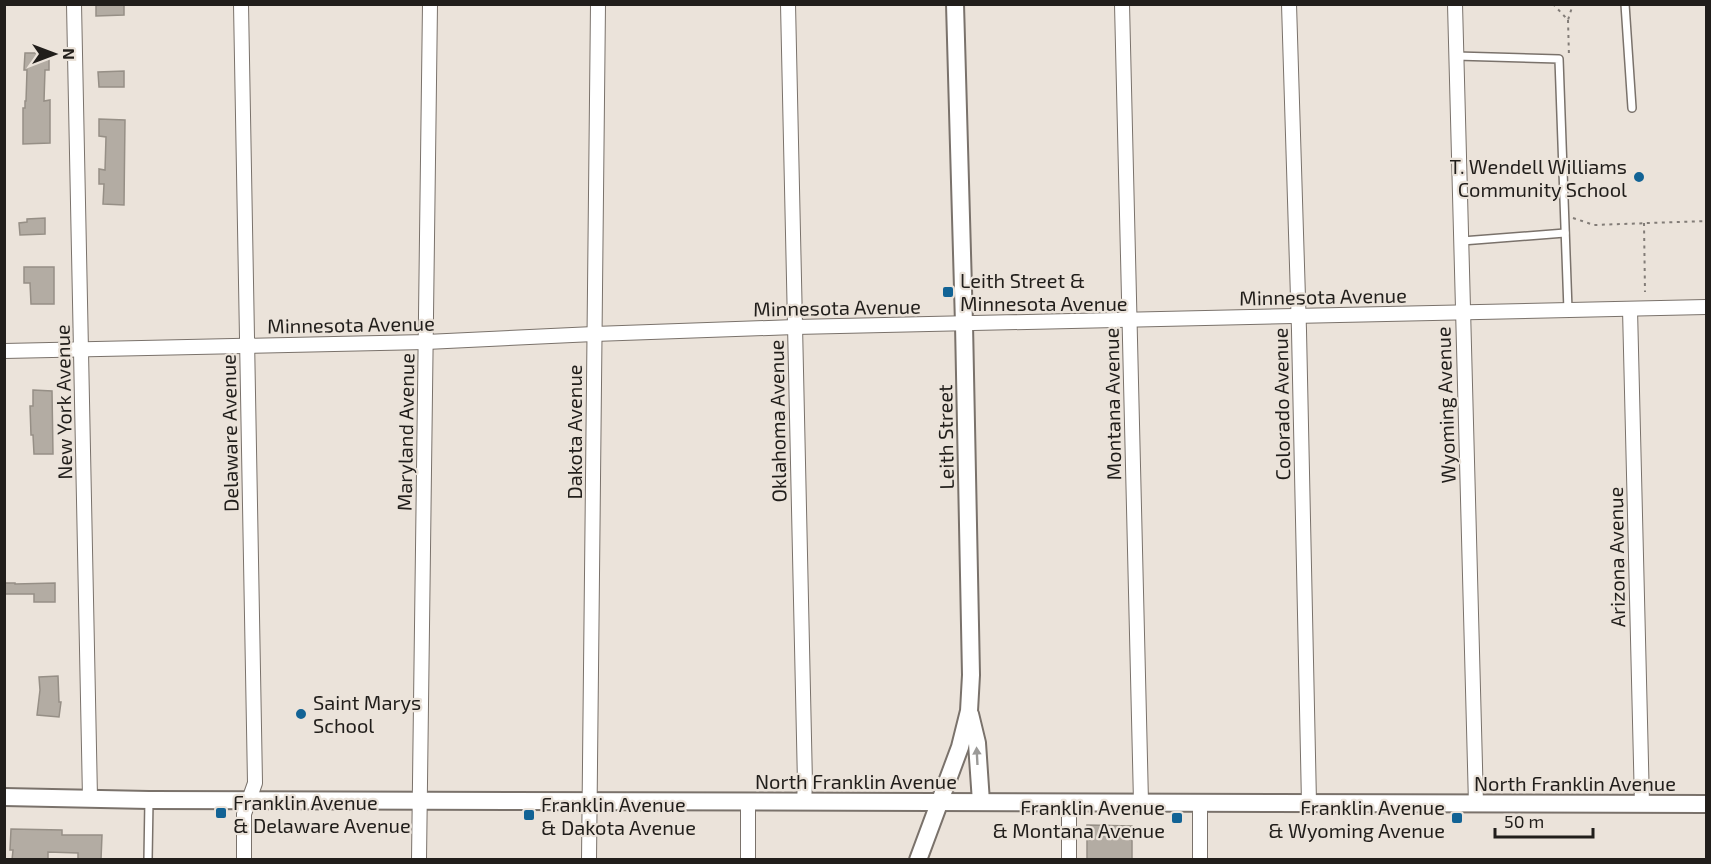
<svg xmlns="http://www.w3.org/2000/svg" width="1711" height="864" viewBox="0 0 1711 864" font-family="'Exo 2',sans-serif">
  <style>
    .building { fill: #b3aca3; stroke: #968f86; stroke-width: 1.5 }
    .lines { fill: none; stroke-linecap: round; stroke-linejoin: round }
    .service-casing { stroke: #7a726b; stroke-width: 10 }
    .minor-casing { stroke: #7a726b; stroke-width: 16 }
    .tertiary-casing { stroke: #7a726b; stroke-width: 20 }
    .path { stroke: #827c77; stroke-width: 2; stroke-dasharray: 3 4.5; stroke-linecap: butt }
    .service { stroke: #fff; stroke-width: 7 }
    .minor { stroke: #fff; stroke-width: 14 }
    .tertiary { stroke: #fff; stroke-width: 16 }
    .oneway { fill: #9b9a98 }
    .poi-dot { fill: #126395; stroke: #ebe3da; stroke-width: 2 }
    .labels { text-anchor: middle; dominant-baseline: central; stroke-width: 4.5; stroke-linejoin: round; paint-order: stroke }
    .poi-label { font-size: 20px; fill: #211e1b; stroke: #ebe3da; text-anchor: start }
    .street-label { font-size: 20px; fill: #211e1b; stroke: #ebe3da }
  </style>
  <rect width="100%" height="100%" fill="#ebe3da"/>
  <g class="building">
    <path d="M96,4H124V15L96,16Z"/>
    <path d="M25,53H49V70H45L44,101L50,100V143L23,144V108H25V101H26L27,70H24Z"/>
    <path d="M124,71V87H99L98,72Z"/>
    <path d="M99,119L125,120L124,205L103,204L104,184H99V169L105,170L106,137L99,136Z"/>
    <path d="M45,218V234L20,235L19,223L27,222V219Z"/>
    <path d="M24,267H54V304H31L30,283H24Z"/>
    <path d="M33,390L52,391L53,454H34L33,435H31L30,406H33Z"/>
    <path d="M4,583H15V584L55,583V602H34V594H4Z"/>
    <path d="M58,676L59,702H61L59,717L37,715L40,690L39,677Z"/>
    <path d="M1087,825L1132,826V860H1087Z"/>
    <path d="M11,829L62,830V835H102L101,860H78V853L48,852V860H12L13,850H10Z"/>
  </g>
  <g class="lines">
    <g class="service-casing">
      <g id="service">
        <path d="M1625,4L1632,108"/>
        <path d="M1456,56L1559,59L1568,310"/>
        <path d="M1462,241L1565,233"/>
        <path d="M148,860L149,800"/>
      </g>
    </g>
    <g class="minor-casing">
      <g id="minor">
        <path d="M74,4L90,798"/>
        <path d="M241,4L255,783L244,814V860"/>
        <path d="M788,4L805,784L804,801"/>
        <path d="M1122,4L1141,802"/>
        <path d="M1289,4L1299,331L1309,803"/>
        <path d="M1455,4L1476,804"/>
        <path d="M1630,309L1642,804"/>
        <path d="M4,351L426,342L594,334L795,327L1706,307"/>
        <path d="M1069,802V860"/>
        <path d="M1200,802V860"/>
        <path d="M419,860L430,4"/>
        <path d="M589,860L598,4"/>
        <path d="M748,860V801"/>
      </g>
    </g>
    <g class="tertiary-casing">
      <g id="tertiary">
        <path d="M970,714L977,743L981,802"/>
        <path d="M4,797L149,800L1706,804"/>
        <path d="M918,860L960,747L969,711L971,675L964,324L955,4"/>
      </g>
    </g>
    <g class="path">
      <path d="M1553,4L1568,20L1573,4"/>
      <path d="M1568,20L1569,57"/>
      <path d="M1573,218L1594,225L1706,221"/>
      <path d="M1644,223L1645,292"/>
    </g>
    <use href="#service" class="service"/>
    <use href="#minor" class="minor"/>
    <use href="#tertiary" class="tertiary"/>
  </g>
  <defs><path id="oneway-solid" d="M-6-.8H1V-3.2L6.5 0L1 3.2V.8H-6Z" transform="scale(1.5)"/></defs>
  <use class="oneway" href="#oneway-solid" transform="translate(977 756) rotate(-93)"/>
  <g class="poi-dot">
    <circle cx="1639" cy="177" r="6"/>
    <rect x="942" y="286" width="12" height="12" rx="3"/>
    <circle cx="301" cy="714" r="6"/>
    <rect x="215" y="807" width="12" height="12" rx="3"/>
    <rect x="523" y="809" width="12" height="12" rx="3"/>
    <rect x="1171" y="812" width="12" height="12" rx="3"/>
    <rect x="1451" y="812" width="12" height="12" rx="3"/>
  </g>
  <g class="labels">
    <g class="poi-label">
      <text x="1627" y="166" text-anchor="end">T. Wendell Williams<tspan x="1627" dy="23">Community School</tspan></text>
      <text x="960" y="280">Leith Street &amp;<tspan x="960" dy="23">Minnesota Avenue</tspan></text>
      <text x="313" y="702">Saint Marys<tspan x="313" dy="23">School</tspan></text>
      <text x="233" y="802">Franklin Avenue<tspan x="233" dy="23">&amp; Delaware Avenue</tspan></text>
      <text x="541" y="804">Franklin Avenue<tspan x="541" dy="23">&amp; Dakota Avenue</tspan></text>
      <text x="1165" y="807" text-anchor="end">Franklin Avenue<tspan x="1165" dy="23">&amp; Montana Avenue</tspan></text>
      <text x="1445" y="807" text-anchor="end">Franklin Avenue<tspan x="1445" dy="23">&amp; Wyoming Avenue</tspan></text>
    </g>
    <g class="street-label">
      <text transform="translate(1323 296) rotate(-1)">Minnesota Avenue</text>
      <text transform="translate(837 307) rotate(-1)">Minnesota Avenue</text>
      <text transform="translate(351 324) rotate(-1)">Minnesota Avenue</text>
      <text transform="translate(63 402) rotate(-91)">New York Avenue</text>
      <text transform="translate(1112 404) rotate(-91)">Montana Avenue</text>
      <text transform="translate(1281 404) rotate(-91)">Colorado Avenue</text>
      <text transform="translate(1445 405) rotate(-92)">Wyoming Avenue</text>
      <text transform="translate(777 421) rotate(-91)">Oklahoma Avenue</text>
      <text transform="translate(405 432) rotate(-89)">Maryland Avenue</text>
      <text transform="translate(574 432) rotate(-90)">Dakota Avenue</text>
      <text transform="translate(229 433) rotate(-91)">Delaware Avenue</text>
      <text transform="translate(945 437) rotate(-91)">Leith Street</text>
      <text transform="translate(1616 557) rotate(-91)">Arizona Avenue</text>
      <text x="856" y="781">North Franklin Avenue</text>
      <text x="1575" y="783">North Franklin Avenue</text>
    </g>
  </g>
  <rect width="1711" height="864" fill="none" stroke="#211e1b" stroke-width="12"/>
  <g transform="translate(54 54) rotate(90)" stroke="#ebe3da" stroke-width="4.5" paint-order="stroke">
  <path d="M0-4.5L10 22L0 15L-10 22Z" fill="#211e1b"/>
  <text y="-9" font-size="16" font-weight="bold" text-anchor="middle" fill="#211e1b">N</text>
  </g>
  <path d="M1495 828v9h98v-9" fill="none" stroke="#211e1b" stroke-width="3"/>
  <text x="1504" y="828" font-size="18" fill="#211e1b" stroke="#ebe3da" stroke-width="4.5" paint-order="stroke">50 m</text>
</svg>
